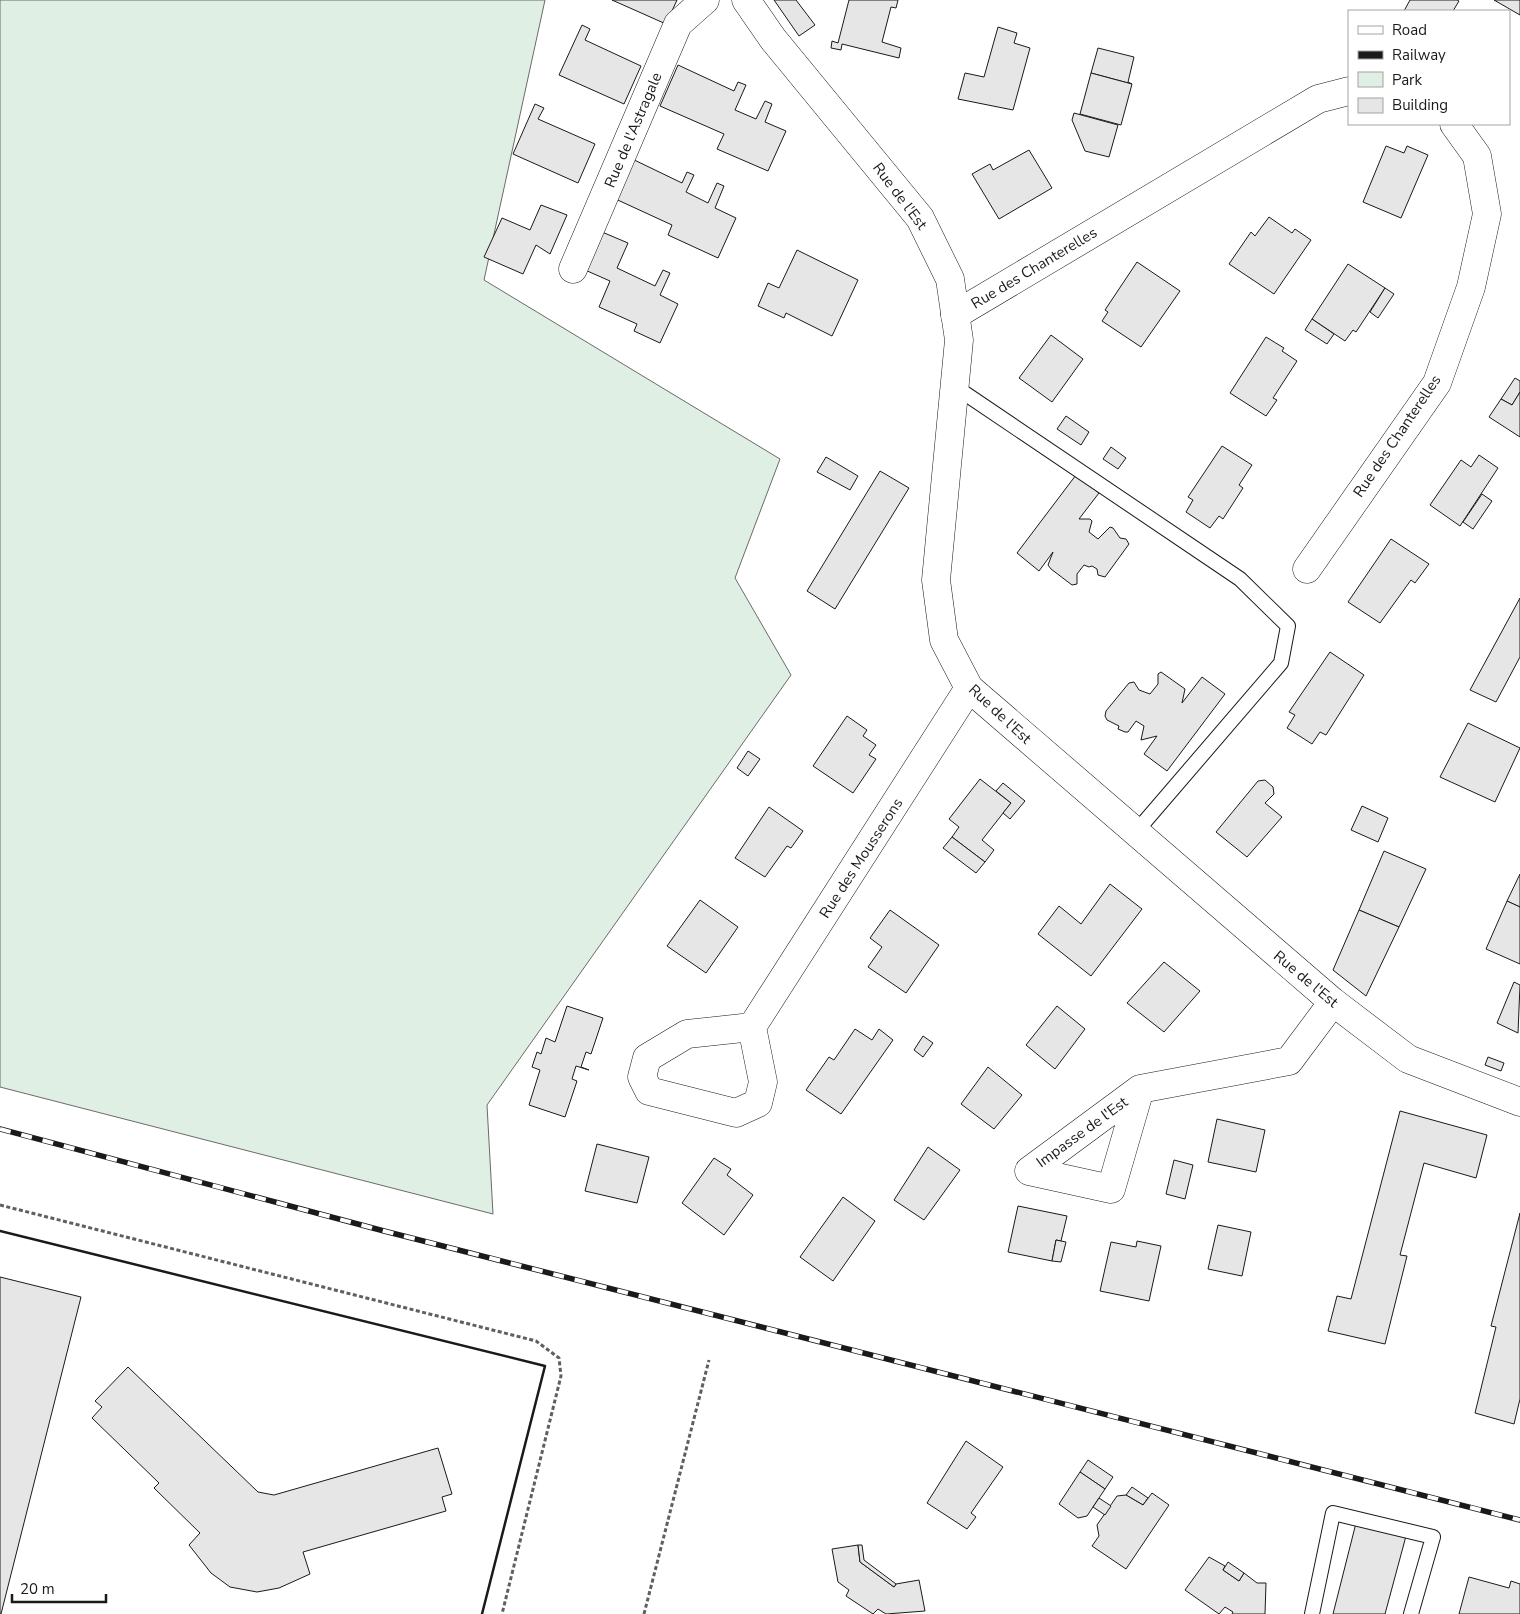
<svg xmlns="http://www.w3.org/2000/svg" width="1520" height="1614" viewBox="0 0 1520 1614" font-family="'Nunito Sans',sans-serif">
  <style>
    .green { fill: #e0efe3; stroke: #6a6a6a }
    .building { fill: #e6e6e6; stroke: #1a1a1a }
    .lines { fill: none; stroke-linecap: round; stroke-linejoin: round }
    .service-casing { stroke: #1a1a1a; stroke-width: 16 }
    .minor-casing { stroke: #1a1a1a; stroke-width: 29 }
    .path { stroke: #5f5f5f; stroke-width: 3; stroke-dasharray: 4 2.5; stroke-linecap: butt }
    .service { stroke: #fff; stroke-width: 14 }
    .minor { stroke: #fff; stroke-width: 28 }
    .rail-casing { stroke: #1a1a1a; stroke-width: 5.5 }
    .rail { stroke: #fff; stroke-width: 4; stroke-dasharray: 11; stroke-linecap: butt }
    .wall { stroke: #1a1a1a; stroke-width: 2.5 }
    .labels { text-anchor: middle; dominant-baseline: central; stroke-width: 4; stroke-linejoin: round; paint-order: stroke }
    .street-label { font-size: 15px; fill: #1a1a1a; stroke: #fff }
  </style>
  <rect width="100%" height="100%" fill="#fff"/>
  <path class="green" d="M0,0H545L484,280L780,459L735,578L791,675L487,1105L493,1214L0,1087Z"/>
  <g class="building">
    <path d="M612,0H677L666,24Z"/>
    <path d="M774,0H796L815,25L799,36Z"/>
    <path d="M849,0H898L896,8L891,7L882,42L901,48L899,58L842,44L841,50L831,48L832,41L838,43Z"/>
    <path d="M1410,0H1457L1459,1L1453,11H1404Z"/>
    <path d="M1494,0H1520V15Z"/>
    <path d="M582,25L590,29L585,40L641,66L624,104L559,75Z"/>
    <path d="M998,27L1017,33L1014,43L1030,48L1013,110L958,99L965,73L984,77Z"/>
    <path d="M1098,48L1134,57L1128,82L1132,84L1091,73Z"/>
    <path d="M678,65L734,91L738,82L746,85L735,110L756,119L765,101L772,104L765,122L786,131L768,171L717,149L724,134L660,106Z"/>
    <path d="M1091,73L1132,84L1121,125L1080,114Z"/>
    <path d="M535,104L544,108L538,119L595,144L578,183L513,154Z"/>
    <path d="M1074,113L1118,125L1109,157L1085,151L1072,120Z"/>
    <path d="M1386,146L1404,153L1407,146L1428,155L1401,218L1363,202Z"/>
    <path d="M1029,150L1052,188L999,219L972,174L990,164L993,170Z"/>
    <path d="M626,156L682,183L687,172L694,175L686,192L708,203L717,183L724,186L715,208L736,218L718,258L668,235L672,225L609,196Z"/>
    <path d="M541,205L567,215L550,254L536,245L523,274L484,257L502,218L530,230Z"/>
    <path d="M1269,217L1292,233L1295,229L1311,240L1274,294L1229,264L1251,232L1255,236Z"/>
    <path d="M602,232L628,243L617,268L655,286L663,270L670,273L660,295L678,304L660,343L634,331L637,324L599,307L610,281L585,270Z"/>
    <path d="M797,250L858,280L832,336L786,313L784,318L758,306L768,283L779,288Z"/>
    <path d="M1137,262L1180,291L1141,347L1102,321L1108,312L1105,310Z"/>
    <path d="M1348,264L1385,288L1356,332L1353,330L1345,341L1312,319Z"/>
    <path d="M1385,288L1394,294L1378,318L1370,312Z"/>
    <path d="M1312,319L1334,334L1327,344L1305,330Z"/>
    <path d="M1051,335L1083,359L1052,402L1019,378Z"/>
    <path d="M1266,337L1284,348L1282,351L1297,361L1273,398L1277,400L1266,416L1230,393Z"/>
    <path d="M1515,378L1520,381V392L1512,405L1501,399Z"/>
    <path d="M1520,392V437L1489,417L1501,399L1512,405Z"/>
    <path d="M1066,416L1089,432L1081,445L1057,429Z"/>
    <path d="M1222,446L1252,465L1239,485L1243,488L1223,519L1219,516L1210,528L1186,512L1193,500L1188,497Z"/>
    <path d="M1111,447L1126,458L1118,469L1103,459Z"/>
    <path d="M1479,455L1498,468L1460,526L1430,505L1461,460L1471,467Z"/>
    <path d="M826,457L858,476L850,490L817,472Z"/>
    <path d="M880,471L909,488L835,609L807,591Z"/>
    <path d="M1076,475L1099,493L1079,519H1090L1092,521L1089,532L1098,539L1110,527L1113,528L1120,538L1126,539L1129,544L1105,577L1098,575L1097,569L1092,566L1089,567L1084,565L1077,574V584L1072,585L1051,569L1048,565L1053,552L1039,571L1017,553Z"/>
    <path d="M1482,494L1492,501L1473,529L1463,522Z"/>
    <path d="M1391,539L1429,564L1415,583L1411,580L1380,623L1348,602Z"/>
    <path d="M1520,598V657L1496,702L1470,690Z"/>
    <path d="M1330,652L1364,675L1326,735L1320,732L1312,744L1287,728L1295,715L1289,712Z"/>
    <path d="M1161,672L1185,689L1182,703L1202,677L1225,694L1167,771L1144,754L1157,736L1141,740L1144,726L1136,721L1128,732H1125L1118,729L1119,726L1107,720L1105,716L1106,711L1129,683L1134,682L1139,690L1150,694L1158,684V674Z"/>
    <path d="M847,716L867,730L863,736L876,745L869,755L876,759L853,793L813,766Z"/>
    <path d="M1468,723L1520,748L1495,802L1440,777Z"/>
    <path d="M748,751L760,759L748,776L737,768Z"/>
    <path d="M980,779L1011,803L982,840L994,850L985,862L952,837L959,827L949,819Z"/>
    <path d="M1265,780L1273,787L1274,794L1265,803L1282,817L1247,857L1216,832L1258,781Z"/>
    <path d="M1003,783L1025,801L1010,819L1003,813L1011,803L996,791Z"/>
    <path d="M1362,806L1388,818L1378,842L1351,830Z"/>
    <path d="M769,807L803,831L791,848L787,846L765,877L735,858Z"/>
    <path d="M952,837L985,862L976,873L943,848Z"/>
    <path d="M1384,851L1426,869L1399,927L1359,910Z"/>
    <path d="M1520,874V907L1507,901Z"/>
    <path d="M1110,884L1142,909L1091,976L1038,934L1059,906L1081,924Z"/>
    <path d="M700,900L738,927L706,973L667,946Z"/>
    <path d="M1507,901L1520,907V964L1486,949Z"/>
    <path d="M890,910L939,945L906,993L868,967L882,947L870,938Z"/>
    <path d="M1359,910L1399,927L1366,996L1333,970Z"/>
    <path d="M1164,962L1200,991L1164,1032L1127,1003Z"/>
    <path d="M1514,982L1520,985L1518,1033L1497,1023Z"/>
    <path d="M567,1006L603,1018L591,1054L586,1052L581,1067L589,1070L576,1066L572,1079L577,1081L565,1117L529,1105L540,1070L532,1067L537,1052L541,1054L546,1038L555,1042Z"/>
    <path d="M1057,1006L1085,1029L1055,1069L1026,1045Z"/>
    <path d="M855,1029L872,1040L879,1029L893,1040L841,1114L806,1090L829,1057L834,1060Z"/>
    <path d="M923,1036L933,1043L923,1057L914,1050Z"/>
    <path d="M1488,1057L1504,1063L1501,1071L1485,1065Z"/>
    <path d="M988,1067L1022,1095L994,1129L961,1104Z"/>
    <path d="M1400,1111L1487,1135L1476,1178L1424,1163L1400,1255L1407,1256L1385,1344L1328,1331L1337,1296L1351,1299Z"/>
    <path d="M1217,1119L1265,1130L1256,1172L1208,1162Z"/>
    <path d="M597,1144L649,1157L637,1203L585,1191Z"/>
    <path d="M928,1147L960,1170L924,1220L894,1200Z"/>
    <path d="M714,1158L731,1169L727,1175L753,1195L724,1235L682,1203Z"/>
    <path d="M1174,1160L1193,1165L1185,1199L1166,1194Z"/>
    <path d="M843,1197L875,1221L833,1281L800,1257Z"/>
    <path d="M1018,1206L1067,1216L1061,1241L1056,1240L1052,1261L1008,1252Z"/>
    <path d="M1520,1213V1399L1514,1424L1475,1413L1496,1327L1491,1326Z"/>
    <path d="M1218,1225L1251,1232L1242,1276L1208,1269Z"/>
    <path d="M1056,1240L1066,1242L1061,1262L1052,1261Z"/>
    <path d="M1137,1241L1161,1246L1149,1301L1100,1291L1111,1242L1136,1247Z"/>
    <path d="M0,1277L81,1297L1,1614H0Z"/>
    <path d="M128,1367L258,1492L274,1495L438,1448L452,1494L442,1497L446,1511L303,1552L310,1574L279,1588L257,1592L230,1587L211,1573L189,1545L200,1533L154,1488L159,1483L92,1418L102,1407L95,1401Z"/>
    <path d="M966,1441L1003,1467L971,1513L976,1517L967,1529L927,1503Z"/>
    <path d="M1088,1460L1113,1477L1105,1489L1080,1472Z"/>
    <path d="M1080,1472L1105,1489L1087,1516L1078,1518L1059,1504Z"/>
    <path d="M1132,1487L1148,1498L1143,1505L1126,1495Z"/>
    <path d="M1152,1493L1169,1505L1126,1569L1092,1546L1099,1536L1097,1525L1117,1496L1126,1495L1143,1505Z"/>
    <path d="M1099,1498L1111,1506L1105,1515L1093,1507Z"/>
    <path d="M1356,1523L1406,1536L1385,1614H1333Z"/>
    <path d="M858,1545L860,1562L894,1587L896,1584L919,1580L925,1611L886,1614L878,1609L873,1614L846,1596L849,1590L838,1582L832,1549Z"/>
    <path d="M858,1545H862L864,1560L896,1584L894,1587L860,1562Z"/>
    <path d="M1209,1557L1225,1566L1223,1570L1239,1581L1244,1573L1257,1583H1266L1265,1614H1232L1233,1612L1225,1607L1219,1614L1185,1590Z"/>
    <path d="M1228,1562L1244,1573L1239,1581L1223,1570Z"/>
    <path d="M1469,1577L1509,1588L1511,1581L1520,1584V1614H1459Z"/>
  </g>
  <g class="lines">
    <g class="service-casing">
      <g id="service">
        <path d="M954,386L1240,579L1288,626L1281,663L1135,833"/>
        <path d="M1312,1614L1333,1513L1433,1537L1411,1614"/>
      </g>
    </g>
    <g class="minor-casing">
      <g id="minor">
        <path d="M746,0L773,39L920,218L950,279L959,340L936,580L944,640L969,688L1333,1002L1408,1059L1520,1102"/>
        <path d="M573,269L678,24L705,0"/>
        <path d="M955,315L1318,99L1349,91"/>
        <path d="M1307,569L1437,383L1471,287L1487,214L1477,156L1454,124"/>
        <path d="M752,1027L687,1034L647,1058L642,1077L649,1091L736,1113L758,1103L763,1082L752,1027L969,688"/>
        <path d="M1140,1089L1111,1189L1029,1171L1140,1089L1289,1061L1333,1002"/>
      </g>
    </g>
    <g class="path">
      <path d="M0,1205L536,1341L559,1358L561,1376L502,1614"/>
      <path d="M644,1614L709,1360"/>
    </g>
    <use href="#service" class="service"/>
    <use href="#minor" class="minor"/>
    <g class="rail-casing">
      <path id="rail" d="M0,1129L384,1231L1520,1520"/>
    </g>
    <use href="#rail" class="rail"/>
    <path class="wall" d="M0,1231L545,1366L482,1614"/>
  </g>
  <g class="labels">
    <g class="street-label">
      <text transform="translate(633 130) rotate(-67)">Rue de l'Astragale</text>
      <text transform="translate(900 196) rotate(53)">Rue de l'Est</text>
      <text transform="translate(1034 268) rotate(-31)">Rue des Chanterelles</text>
      <text transform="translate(1397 436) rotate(-56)">Rue des Chanterelles</text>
      <text transform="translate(1000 714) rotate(43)">Rue de l'Est</text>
      <text transform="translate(861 858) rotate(-57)">Rue des Mousserons</text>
      <text transform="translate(1306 979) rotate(40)">Rue de l'Est</text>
      <text transform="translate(1082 1132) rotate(-36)">Impasse de l'Est</text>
    </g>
  </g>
  <rect x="1348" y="10" width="162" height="115" fill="#ffffff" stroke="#a3a3a3"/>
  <rect x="1358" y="26" width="25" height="8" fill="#ffffff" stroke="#a3a3a3"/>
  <text x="1392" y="35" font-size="15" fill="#1a1a1a">Road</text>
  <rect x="1358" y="51" width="25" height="8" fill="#1a1a1a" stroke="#a3a3a3"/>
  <text x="1392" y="60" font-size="15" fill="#1a1a1a">Railway</text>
  <rect x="1358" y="72" width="25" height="15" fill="#e0efe3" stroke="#a3a3a3"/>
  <text x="1392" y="85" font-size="15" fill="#1a1a1a">Park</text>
  <rect x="1358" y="98" width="25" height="15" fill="#e6e6e6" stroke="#a3a3a3"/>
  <text x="1392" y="110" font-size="15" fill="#1a1a1a">Building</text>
  <path d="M12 1594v8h94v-8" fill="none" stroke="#1a1a1a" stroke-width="2.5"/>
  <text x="20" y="1594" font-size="15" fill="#1a1a1a" stroke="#ffffff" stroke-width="4" paint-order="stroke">20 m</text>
</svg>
